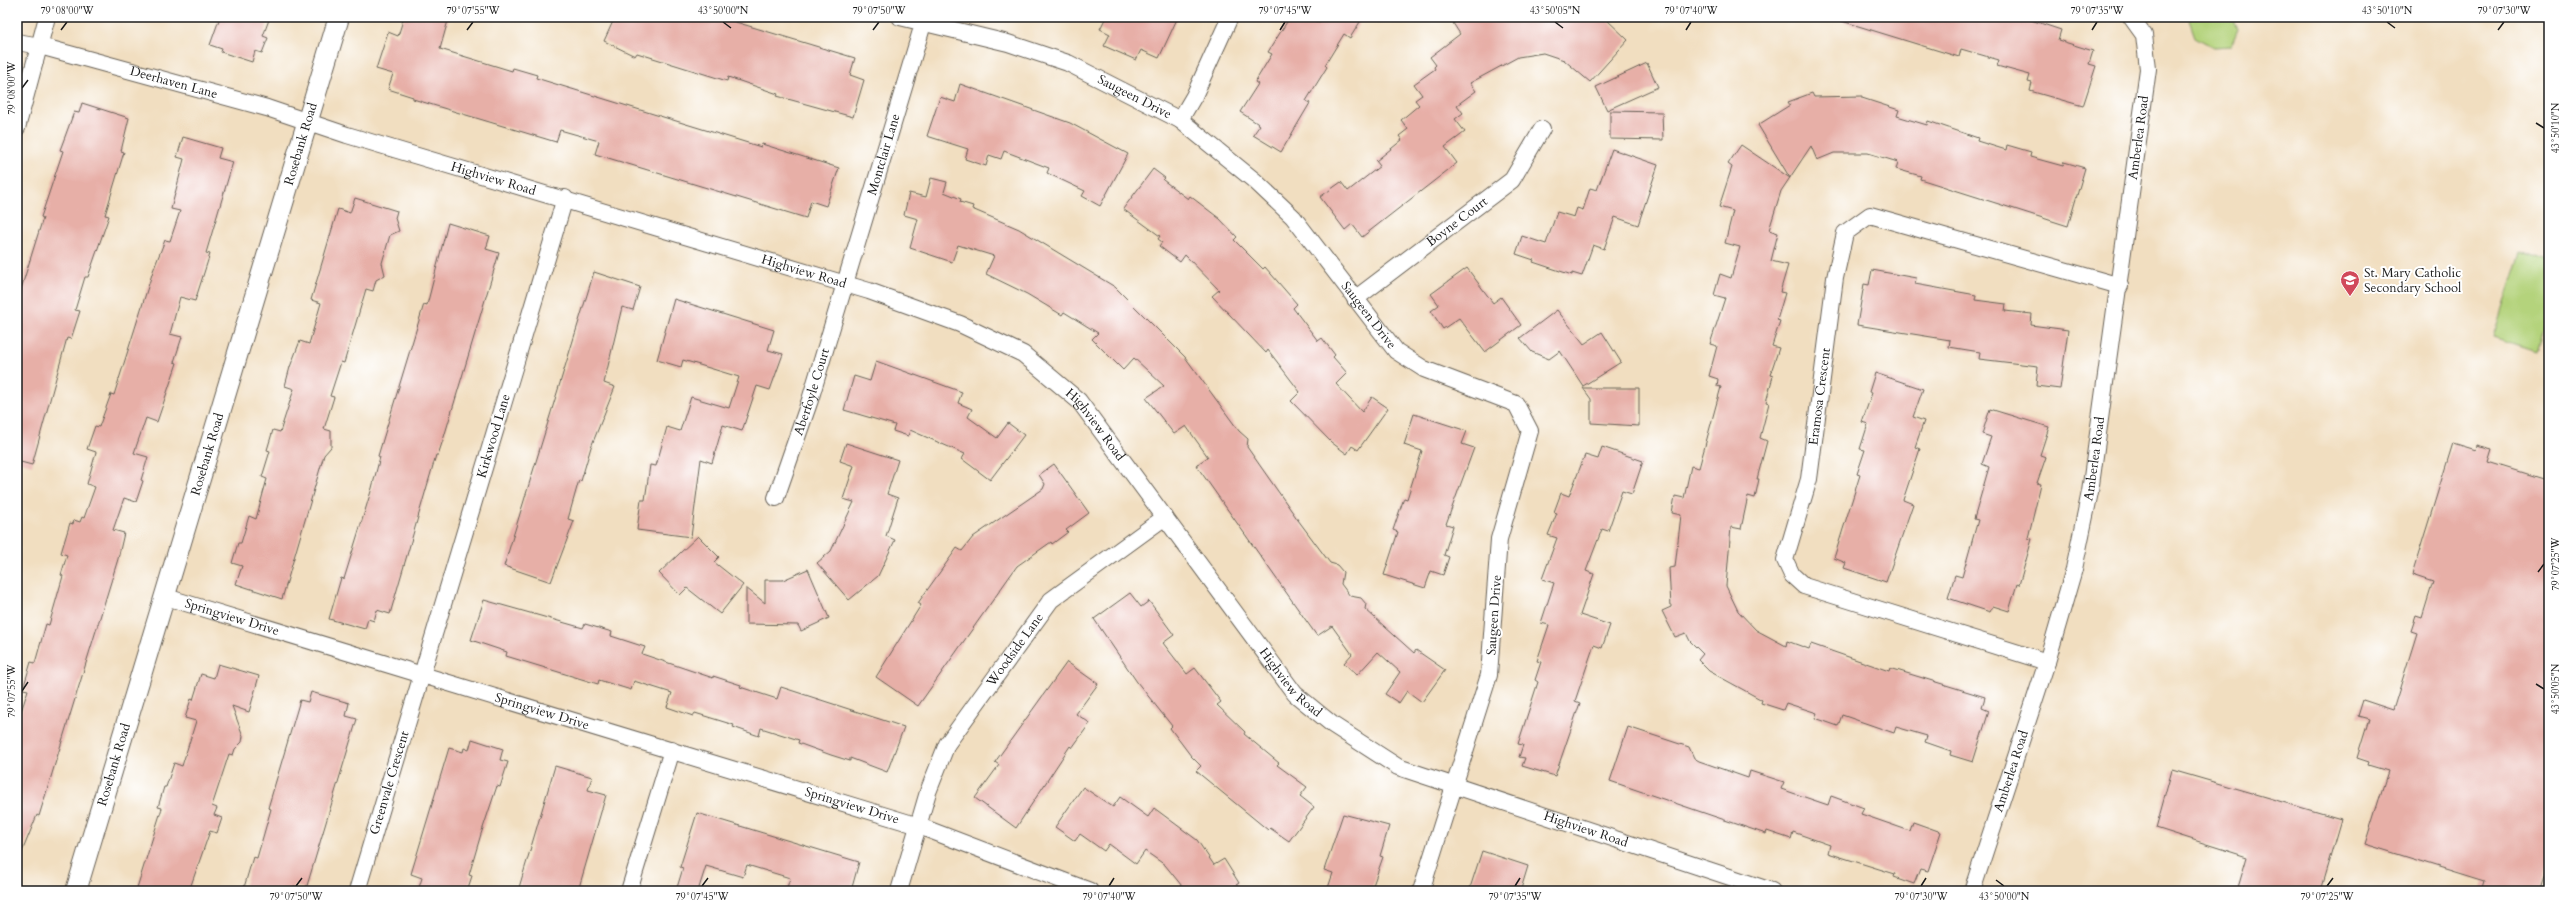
<svg xmlns="http://www.w3.org/2000/svg" width="2566" height="908" viewBox="0 0 2566 908" font-family="Cardo,serif">
  <style>
    .green { fill: #b4d37b; stroke: #68784c }
    .building { fill: #e7afa7 }
    .lines { fill: none; stroke-linecap: round; stroke-linejoin: round }
    .minor-casing { stroke: #676055; stroke-width: 18 }
    .tertiary-casing { stroke: #676055; stroke-width: 22 }
    .minor { stroke: #fff; stroke-width: 16 }
    .tertiary { stroke: #fff; stroke-width: 20 }
    .ticks { fill: none; stroke: #1c1c1c; stroke-width: 1.5 }
    .labels { text-anchor: middle; dominant-baseline: central; stroke-width: 4; stroke-linejoin: round; paint-order: stroke }
    .street-label { font-size: 13px; fill: #1c1c1c; stroke: #fff }
    .poi-label { font-size: 13px; fill: #1c1c1c; stroke: #fff; text-anchor: start }
    .neatline { fill: none; stroke: #1c1c1c; stroke-width: 1.5 }
    .ticks-label { font-size: 10px; text-anchor: middle; fill: #1c1c1c }
  </style>
  <rect width="100%" height="100%" fill="#fff"/>
  <filter id="ink" filterUnits="userSpaceOnUse"><feTurbulence type="fractalNoise" baseFrequency=".025" numOctaves="2"/><feDisplacementMap in="SourceGraphic" scale="8" xChannelSelector="R" yChannelSelector="G"/><feConvolveMatrix kernelMatrix="1 2 1 2 8 2 1 2 1" color-interpolation-filters="sRGB"/></filter>
  <filter id="wash" filterUnits="userSpaceOnUse"><feTurbulence type="fractalNoise" baseFrequency=".012" numOctaves="4" result="noise"/><feDisplacementMap in="SourceGraphic" scale="16" xChannelSelector="R" yChannelSelector="G"/><feGaussianBlur stdDeviation="0.9" result="paint"/><feColorMatrix in="noise" values="0 0 0 0 0 0 0 0 0 0 0 0 0 0 0 0 0 1.4 0 .05"/><feComposite in="paint" operator="in"/></filter>
  <g filter="url(#wash)">
    <rect width="100%" height="100%" fill="#f1dec0"/>
    <g class="green">
      <path d="M2191,17H2233L2238,29L2231,46L2213,47L2195,37L2189,20Z"/>
      <path d="M2520,253L2549,263V310L2536,351L2493,337Z"/>
    </g>
    <g id="blocks">
      <g class="building">
        <path d="M220,17H270L263,36L268,38L262,53L255,51L252,62L221,52L222,49L210,45Z"/>
        <path d="M404,17H449L440,49L512,71L513,68L537,75L536,78L761,147L762,144L839,168L826,206L811,201L806,218L595,154L599,141L560,130L556,142L413,99V97L388,89L393,74L376,69L388,32L398,36Z"/>
        <path d="M615,17H719L855,58L850,75L864,80L853,117L777,96L778,94L728,77L727,81L637,53L635,56L604,41Z"/>
        <path d="M1106,17H1178L1159,58L1141,50L1136,60L1104,46L1110,34L1100,29Z"/>
        <path d="M1290,17H1309L1319,23L1320,20L1315,17H1363L1350,38L1344,34L1325,65L1327,67L1306,101L1310,103L1281,152L1253,135L1260,125L1240,112L1258,84L1255,82L1272,54L1268,52Z"/>
        <path d="M1464,17H1604L1628,40L1590,82L1564,60L1543,53L1518,57L1470,83L1476,91L1457,105L1463,113L1455,119L1465,132L1445,147L1457,163L1362,237L1352,224L1345,230L1320,197L1341,182L1348,191L1380,166L1376,161L1402,140L1399,136L1408,129L1401,120L1419,105L1415,100L1422,95L1414,84L1435,69L1434,67L1436,65L1430,57L1460,34L1453,23Z"/>
        <path d="M1843,17H2022L2061,30L2058,40L2093,51L2089,64L2096,66L2083,106L2030,91L2032,83L2028,82L2030,75L1997,66L1999,60L1961,49L1959,57L1842,21Z"/>
        <path d="M1647,63L1658,87L1607,110L1596,87Z"/>
        <path d="M960,84L1070,123L1128,154L1100,206L1082,196L1085,191L1047,173L1049,168L1004,151L1001,159L989,155L986,166L965,159L968,149L927,136L940,97L955,102Z"/>
        <path d="M1812,93L1814,97L1862,96V98L1899,110L1897,116L1927,125L1928,121L1978,138L1977,141L2006,150L2007,145L2031,152L2030,157L2063,166L2064,162L2085,168L2068,226L1920,179L1921,176L1896,169L1898,162L1868,153H1834L1817,160L1811,146L1781,191L1769,230L1778,233L1771,261L1788,265L1780,292L1785,293L1777,320L1780,321L1772,346L1779,348L1770,375L1773,376L1766,402L1769,403L1760,438L1767,441L1757,479H1759L1755,498L1748,496L1741,529L1731,527L1726,586L1738,611L1756,630L1786,646L1787,641L1809,649L1811,644L1889,671L1890,668L1985,697L1982,708L1989,711L1973,762L1950,755L1951,751L1925,742L1927,736L1896,727L1894,733L1842,715L1838,726L1815,718L1817,713L1786,703L1783,710L1761,703L1762,700L1709,671L1698,660L1703,654L1690,641L1686,633L1675,637L1662,611L1671,607L1669,568L1675,567L1681,515L1672,513L1675,496L1684,498L1691,466L1699,468L1721,387L1717,386L1718,379L1709,376L1717,346L1710,344L1725,298L1714,295L1720,274L1731,278L1740,247L1725,243L1733,211L1719,207L1732,167L1728,164L1741,145L1790,178L1758,125L1790,105L1788,102Z"/>
        <path d="M82,103L129,118L121,151L124,152L105,215L109,216L88,277H85L75,310L80,311L71,339L67,338L32,465L17,461V302L43,218L41,217L63,151L60,150L66,134L74,112L79,113Z"/>
        <path d="M1610,111L1662,112L1663,140L1610,139Z"/>
        <path d="M183,137L221,148L218,158L233,162L206,253L210,254L195,301L180,297L170,334L182,337L174,362L177,363L157,422L146,418L134,453L148,457L141,480L143,481L136,502L124,498L113,530L124,533L118,559L39,816L37,815L17,864V724L28,690L23,689L31,662L35,663L46,624L49,625L63,576L61,575L67,555L61,553L70,523L73,524L74,520L80,522L82,517L84,518L95,487L87,484L96,452L87,449L95,426L99,427L111,394L114,395L153,271L165,240L170,241L180,211L171,209L184,159L177,157Z"/>
        <path d="M1612,149L1658,165L1638,225L1615,217L1604,249L1593,245L1582,276L1572,273V275L1533,262L1534,260L1516,254L1522,236L1546,244L1557,212L1574,217L1577,208L1583,210L1590,188L1597,190Z"/>
        <path d="M1153,169L1165,178L1163,180L1188,199L1190,196L1220,219L1237,237L1234,240L1263,269L1265,267L1297,304L1293,308L1318,341L1322,338L1335,355L1333,357L1347,373L1336,384L1362,412L1372,397L1388,408L1358,450L1352,446L1347,454L1331,442L1291,401L1300,392L1268,350L1266,353L1212,296L1219,290L1185,255L1180,262L1159,246L1162,242L1158,239L1160,236L1123,209Z"/>
        <path d="M931,178L947,182L944,192L961,199L960,202L973,206L972,209L1019,229L1115,287L1185,357L1239,431L1248,439L1247,447L1298,520L1330,563L1337,565L1343,572L1341,584L1350,596L1361,598L1366,604L1365,609L1414,653L1416,650L1445,670L1422,702L1407,691L1399,703L1385,694L1400,672L1378,652L1357,675L1344,663L1352,654L1332,626L1317,636L1196,465L1208,457L1186,426L1174,434L1146,398L1164,386L1134,358L1123,370L1092,339L1098,333L1064,312L1062,315L1027,294L986,274L994,256L958,245L952,262L910,248L918,219L904,215L909,193L926,197Z"/>
        <path d="M355,198L397,211L395,218L399,231L390,235L382,263L385,275L376,280L373,291L366,289L344,363L341,362L330,396L334,397L324,429L331,431V447L324,455L282,599L236,584L242,566L232,563L238,543H241L249,516L256,519L267,479L262,477L270,451L267,450L273,430L280,432L294,389L285,386L290,367L300,341L309,344L321,303L311,300L338,209L350,213Z"/>
        <path d="M448,223L490,236L486,249L499,253L444,437L438,455H436L390,614L377,610L374,621L368,619L365,629L329,619L341,578L344,579L372,488L380,457L378,456L424,304L427,305Z"/>
        <path d="M1467,268L1493,303L1501,297L1521,325L1485,352L1459,318L1443,329L1431,311L1439,305L1431,294Z"/>
        <path d="M1872,270L1916,278L1915,284L1976,295L1975,300L2006,304L2005,311L2032,314L2031,325L2068,330L2060,389L2036,386L2038,366L1979,359L1980,352L1949,347L1950,340L1857,325L1864,284L1869,285Z"/>
        <path d="M594,272L640,287L633,310L622,307L604,383L615,387L591,447L581,481L579,480L568,519L574,521L551,582L504,566Z"/>
        <path d="M674,299L774,330L768,350L783,354L770,390L757,386L742,431L723,425L712,463L701,459L691,537L637,530L641,500H645L650,465L656,466L667,427L680,431L691,397L729,408L739,377L683,360L681,367L657,360Z"/>
        <path d="M1557,310L1584,344L1602,332L1621,362L1583,386L1560,351L1549,359L1532,352L1520,338Z"/>
        <path d="M876,361L962,392L958,403L972,409L968,417L997,438L1008,423L1024,435L990,480L962,459L965,454L910,430L908,436L893,431L895,425L844,410L854,376L870,381Z"/>
        <path d="M1875,373L1923,389L1913,417L1924,421L1915,447L1920,449L1903,500L1913,504L1886,582L1844,568L1846,563L1834,558L1860,475L1857,474L1865,450L1860,449L1868,424L1862,422L1872,393L1869,392Z"/>
        <path d="M1583,388H1639V426L1591,423V399Z"/>
        <path d="M1990,409L2049,427L2040,455L2046,457L2037,483L2041,484L2028,538L2032,539L2019,585L2017,584L2009,611L1993,606L1990,612L1948,598L1955,575L1962,577L1978,520L1974,519L1989,467L1982,464L1991,437L1982,434Z"/>
        <path d="M1414,414L1467,431L1462,444L1474,448L1446,524L1453,526L1444,555L1449,557L1443,575L1431,571L1425,588L1384,575L1398,532L1393,530L1404,498L1407,499L1422,451L1404,445Z"/>
        <path d="M846,443L898,460L887,494L898,498L886,536L895,540L878,576L849,600L817,563L831,551L854,502L843,499L854,466L840,461Z"/>
        <path d="M2453,443L2476,450L2477,445L2492,449L2488,462L2549,481V861L2540,891H2481L2484,881L2365,844L2388,771L2368,765L2369,762L2357,758L2369,719L2358,716L2363,700L2393,710L2417,633L2411,631L2416,616L2422,618L2433,582L2412,575Z"/>
        <path d="M1602,447L1643,461L1632,494L1622,491L1608,531L1602,529L1586,571L1594,574L1580,615L1610,625L1602,648L1594,645L1575,701L1580,703L1555,776L1522,766L1525,758L1519,757L1523,745L1518,744L1538,682L1535,680L1541,662L1537,661L1549,625L1541,623L1554,583L1542,579L1557,538L1548,535L1557,513L1554,512L1561,493L1569,496L1585,455L1598,459Z"/>
        <path d="M1054,464L1089,513L1066,530L1068,532L1052,544L1051,542L1017,566L918,706L876,677L921,605L918,603L957,548L962,551L973,537L1043,489L1045,484L1039,475Z"/>
        <path d="M698,536L719,557L714,562L743,585L720,614L687,588L680,595L659,573Z"/>
        <path d="M808,569L829,618L801,631L798,625L746,624V588L765,603V580H783Z"/>
        <path d="M1130,593L1141,607L1149,601L1174,635L1163,643L1187,674L1195,668L1221,702L1217,705L1245,732L1244,734L1279,763L1277,765L1307,787L1300,796L1314,807L1289,841L1270,828L1268,830L1196,771L1201,766L1191,756L1170,728L1172,726L1137,682L1094,619Z"/>
        <path d="M484,600L583,628L585,624L612,632L611,636L645,647L642,654L713,678V676L741,685L740,687L777,699L781,687L904,727L887,772L850,758V761L831,755L798,743L799,740L761,728L759,736L733,727L734,725L695,713L693,716L667,707L672,693L634,681L631,690L599,680L598,684L506,656L507,652L471,640Z"/>
        <path d="M1067,662L1098,684L1076,714L1090,723L1072,748L1070,746L1016,828L975,798L999,765L995,762Z"/>
        <path d="M218,664L259,676L249,712L232,706L243,736L242,742L235,749L233,755L229,754L212,806L217,808L214,815L222,818L217,833L210,831L189,891H136L162,808L158,807L164,787H166L174,763L182,766L196,721L185,718L191,699L193,700L201,674L214,678Z"/>
        <path d="M311,692L349,703L346,716L357,719L306,889L294,886L292,891H243L253,857L257,858L271,809L268,808L300,700L308,702Z"/>
        <path d="M1628,727L1689,747L1694,758L1699,761L1748,778L1750,771L1784,782L1781,789L1828,805L1831,796L1864,808L1861,814L1910,831L1913,822L1941,832L1928,871L1920,869L1914,884L1894,877L1895,874L1828,853L1830,845L1793,832L1791,839L1767,831L1766,834L1610,781Z"/>
        <path d="M472,739L503,749L500,760L508,762L500,787L497,786L481,834L469,875L472,876L467,891H418L422,878L411,874L449,748L463,752L464,748L469,750Z"/>
        <path d="M555,766L592,777L588,790L606,795L578,891H518Z"/>
        <path d="M2172,770L2341,819L2320,891H2237L2247,857L2156,828Z"/>
        <path d="M1083,787L1113,807L1120,797L1148,817L1154,808L1197,840L1214,865L1224,859L1239,883L1227,891H1186L1165,865L1145,851L1136,864L1109,844L1104,851L1080,834L1075,841L1055,827Z"/>
        <path d="M697,813L859,862L851,891H786L790,878L747,865L743,877L706,866L698,891H676L683,868L680,867Z"/>
        <path d="M1343,814L1389,826L1380,856L1383,857L1371,891H1327L1333,873L1324,870Z"/>
        <path d="M1482,851L1528,866L1521,889L1512,886L1510,891H1469Z"/>
      </g>
    </g>
  </g>
  <g filter="url(#ink)">
    <use href="#blocks" fill-opacity="0" stroke="#676055" stroke-width="1"/>
    <g class="lines">
      <g class="minor-casing">
        <g id="minor">
          <path id="s1" d="M900,17L1008,43L1068,63L1180,120L1255,181L1293,217L1396,351L1424,369L1516,404L1530,431L1499,539L1489,675L1421,891"/>
          <path id="s2" d="M17,42L40,46L267,108L347,135L869,291L960,324L1023,354L1079,401L1295,694L1333,725L1398,767L1772,891"/>
          <path d="M1180,120L1194,96L1230,17"/>
          <path d="M17,128L47,17"/>
          <path id="s3" d="M1355,299L1512,180L1542,129"/>
          <path id="s4" d="M776,498L810,400L923,24"/>
          <path id="s5" d="M166,597L919,826L1090,891"/>
          <path id="s6" d="M2047,662L1804,586L1792,575L1785,560L1809,479L1835,278L1845,233L1870,215L2120,286"/>
          <path id="s7" d="M357,891L565,198"/>
          <path d="M629,891L672,750"/>
          <path id="s8" d="M899,891L928,792L947,744L1051,600L1165,517"/>
          <path id="s9" d="M1972,891L2047,662L2074,569L2090,492L2148,69L2144,35L2131,17"/>
        </g>
      </g>
      <g class="tertiary-casing">
        <g id="tertiary">
          <path id="s10" d="M76,891L339,17"/>
        </g>
      </g>
      <use href="#minor" class="minor"/>
      <use href="#tertiary" class="tertiary"/>
    </g>
  </g>
  <path class="ticks" d="M723,22L731,28M1555,22L1563,28M2387,22L2395,28M61,30L67,22M467,30L473,22M873,30L879,22M1280,30L1285,22M1686,30L1691,22M2092,30L2097,22M2498,30L2504,22M22,88L28,80M2536,123L2544,128M2538,572L2544,564M2536,684L2544,689M22,691L28,682M1996,880L2004,886M296,886L302,878M702,886L708,878M1109,886L1114,878M1515,886L1520,878M1921,886L1926,878M2327,886L2333,878"/>
  <defs>
    <g id="school-pin" transform="scale(1)"><path d="M0 17L-7.5 6A9.5 9.5 0 1 1 7.5 6Z" fill="#d1495b" stroke="#fff"/><path d="M0-5L7-2L0 1L-7-2ZM-4 1L0 2.5L4 1V4Q0 6-4 4Z" fill="#fff"/></g>
  </defs>
  <g fill-rule="evenodd">
    <use href="#school-pin" x="2350" y="280"/>
  </g>
  <g class="labels">
    <g class="street-label">
      <text stroke="none"><textPath href="#s2" startOffset="162">Deerhaven Lane</textPath></text>
      <text stroke="none"><textPath href="#s1" startOffset="249">Saugeen Drive</textPath></text>
      <text stroke="none"><textPath href="#s9" startOffset="774">Amberlea Road</textPath></text>
      <text stroke="none"><textPath href="#s10" startOffset="780">Rosebank Road</textPath></text>
      <text stroke="none"><textPath href="#s4" startOffset="360">Montclair Lane</textPath></text>
      <text stroke="none"><textPath href="#s2" startOffset="496">Highview Road</textPath></text>
      <text stroke="none"><textPath href="#s3" startOffset="128">Boyne Court</textPath></text>
      <text stroke="none"><textPath href="#s2" startOffset="820">Highview Road</textPath></text>
      <text stroke="none"><textPath href="#s1" startOffset="573">Saugeen Drive</textPath></text>
      <text stroke="none"><textPath href="#s4" startOffset="112">Aberfoyle Court</textPath></text>
      <text stroke="none"><textPath href="#s6" startOffset="455">Eramosa Crescent</textPath></text>
      <text stroke="none"><textPath href="#s2" startOffset="1156">Highview Road</textPath></text>
      <text stroke="none"><textPath href="#s7" startOffset="475">Kirkwood Lane</textPath></text>
      <text stroke="none"><textPath href="#s10" startOffset="456">Rosebank Road</textPath></text>
      <text stroke="none"><textPath href="#s9" startOffset="450">Amberlea Road</textPath></text>
      <text transform="translate(1494 615) rotate(-86)">Saugeen Drive</text>
      <text stroke="none"><textPath href="#s5" startOffset="69">Springview Drive</textPath></text>
      <text stroke="none"><textPath href="#s8" startOffset="271">Woodside Lane</textPath></text>
      <text stroke="none"><textPath href="#s2" startOffset="1480">Highview Road</textPath></text>
      <text stroke="none"><textPath href="#s5" startOffset="393">Springview Drive</textPath></text>
      <text stroke="none"><textPath href="#s10" startOffset="132">Rosebank Road</textPath></text>
      <text stroke="none"><textPath href="#s9" startOffset="126">Amberlea Road</textPath></text>
      <text stroke="none"><textPath href="#s7" startOffset="113">Greenvale Crescent</textPath></text>
      <text stroke="none"><textPath href="#s5" startOffset="717">Springview Drive</textPath></text>
      <text stroke="none"><textPath href="#s2" startOffset="1816">Highview Road</textPath></text>
    </g>
    <g class="poi-label">
      <text x="2364" y="273">St. Mary Catholic<tspan x="2364" dy="15">Secondary School</tspan></text>
    </g>
  </g>
  <rect width="2566" height="908" fill="none" stroke="#fff" stroke-width="44"/>
  <rect x="22" y="22" width="2522" height="864" class="neatline"/>
  <g class="ticks-label">
    <text x="67" y="14">79°08'00"W</text>
    <text x="473" y="14">79°07'55"W</text>
    <text x="723" y="14">43°50'00"N</text>
    <text x="879" y="14">79°07'50"W</text>
    <text x="1285" y="14">79°07'45"W</text>
    <text x="1555" y="14">43°50'05"N</text>
    <text x="1691" y="14">79°07'40"W</text>
    <text x="2097" y="14">79°07'35"W</text>
    <text x="2387" y="14">43°50'10"N</text>
    <text x="2504" y="14">79°07'30"W</text>
    <text transform="translate(11 88) rotate(-90)" y="4">79°08'00"W</text>
    <text transform="translate(2555 128) rotate(-90)" y="4">43°50'10"N</text>
    <text transform="translate(2555 564) rotate(-90)" y="4">79°07'25"W</text>
    <text transform="translate(2555 689) rotate(-90)" y="4">43°50'05"N</text>
    <text transform="translate(11 691) rotate(-90)" y="4">79°07'55"W</text>
    <text x="296" y="900">79°07'50"W</text>
    <text x="702" y="900">79°07'45"W</text>
    <text x="1109" y="900">79°07'40"W</text>
    <text x="1515" y="900">79°07'35"W</text>
    <text x="1921" y="900">79°07'30"W</text>
    <text x="2004" y="900">43°50'00"N</text>
    <text x="2327" y="900">79°07'25"W</text>
  </g>
</svg>
